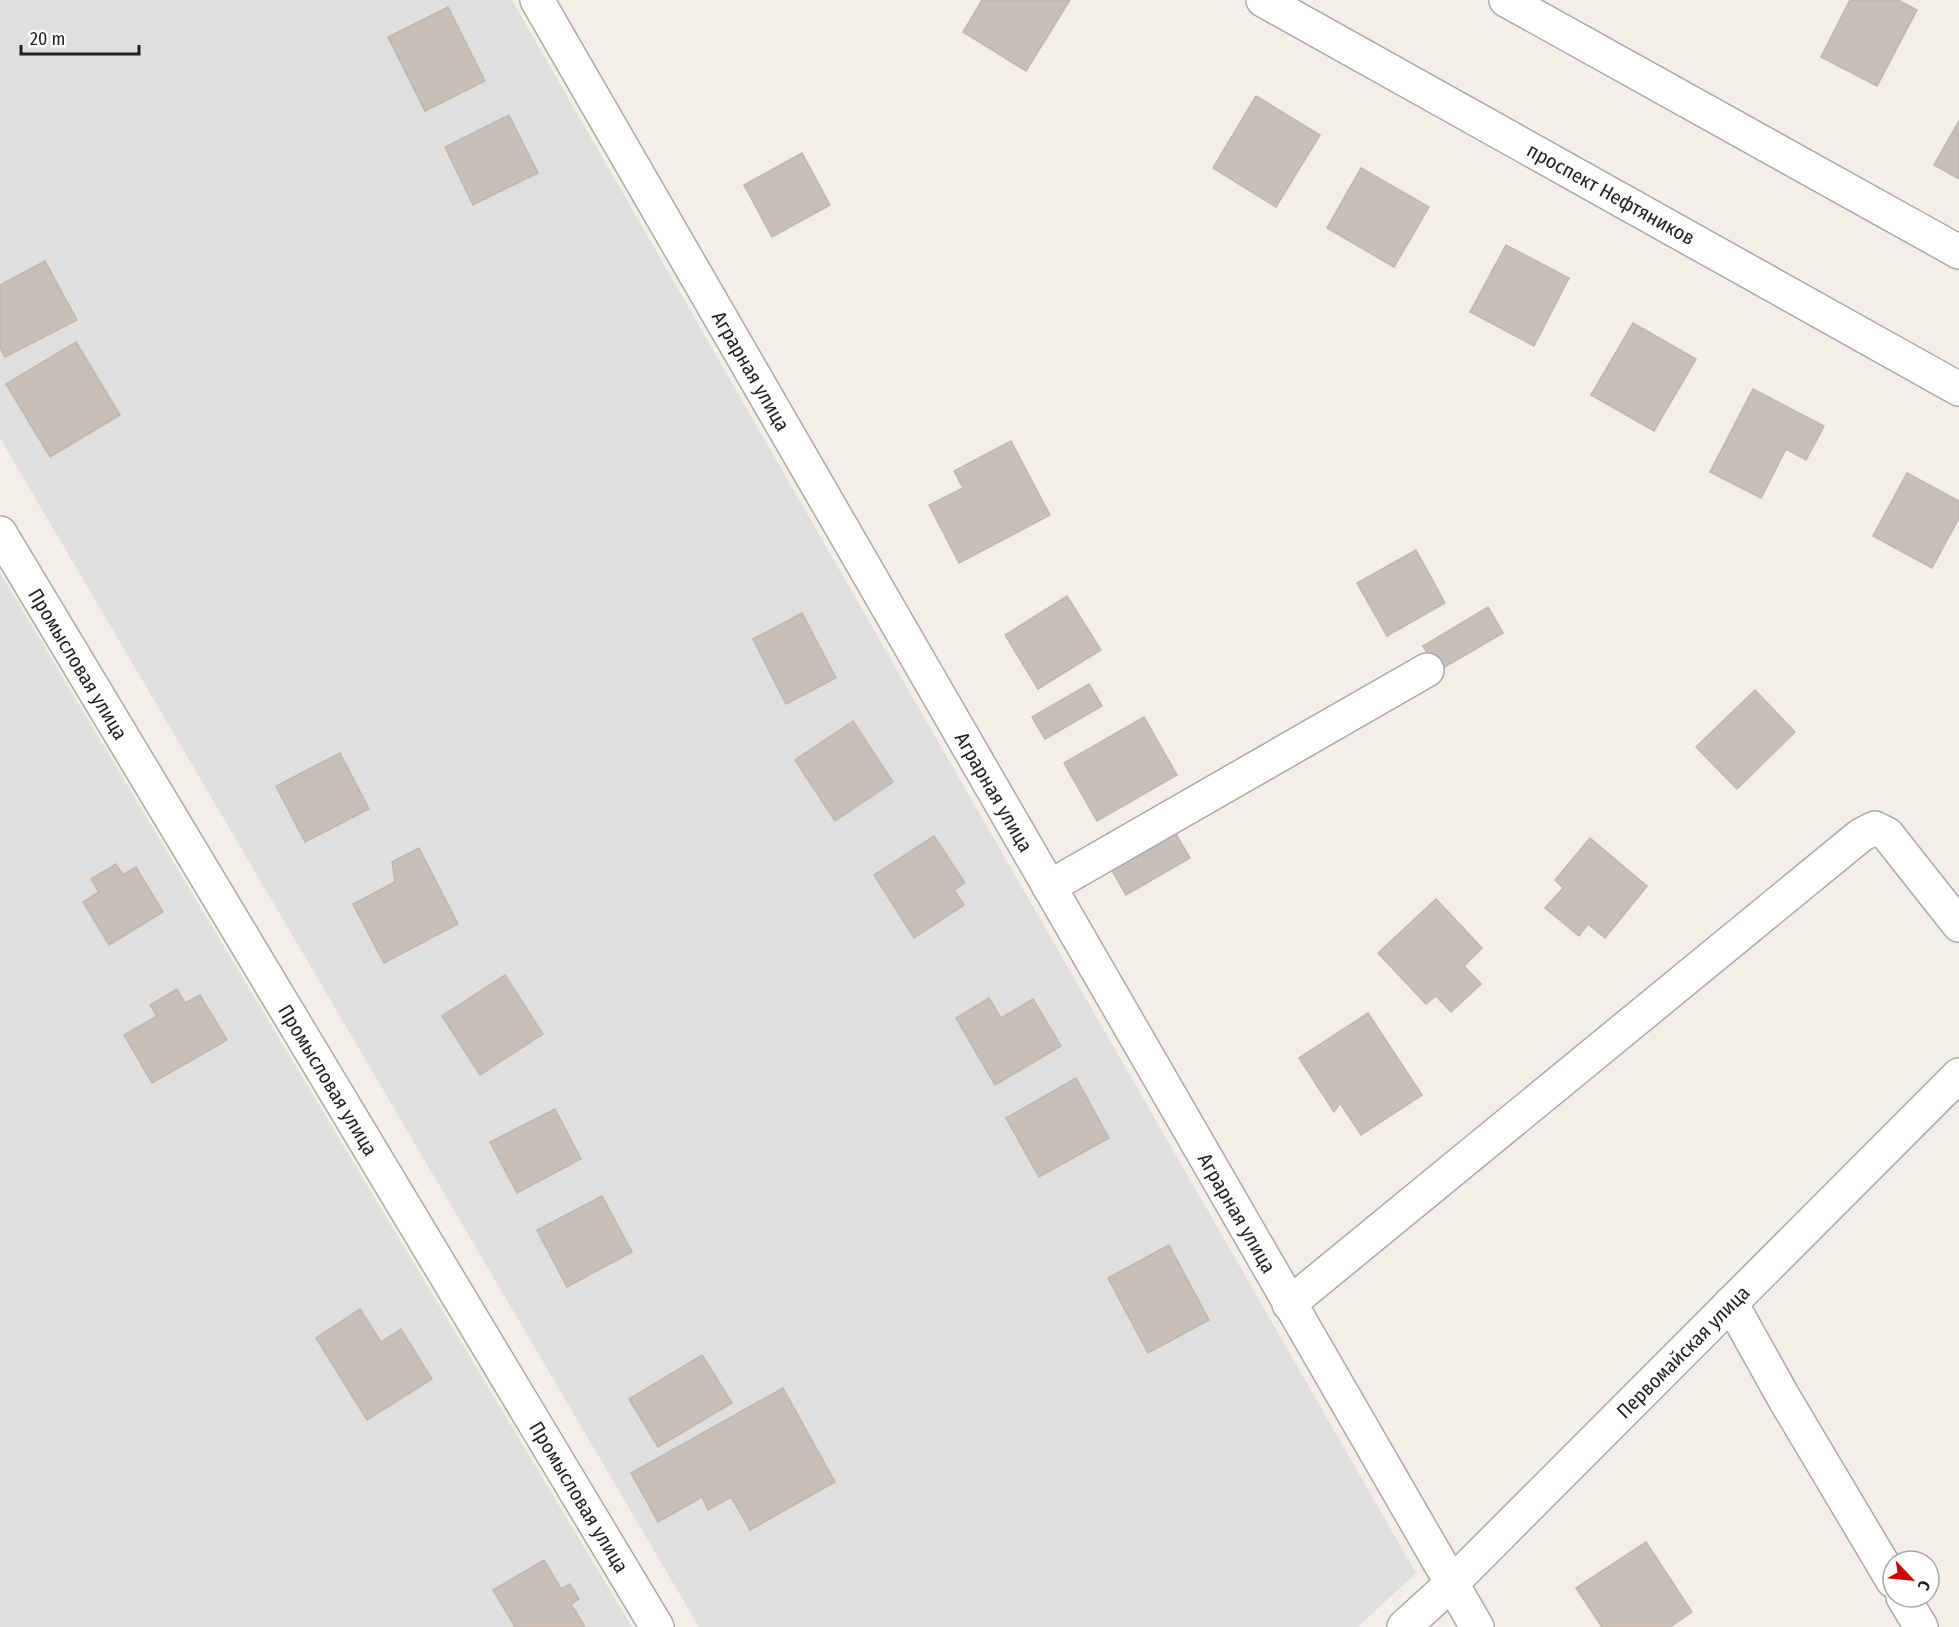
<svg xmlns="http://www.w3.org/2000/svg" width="1959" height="1627" viewBox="0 0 1959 1627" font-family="'Fira Sans Condensed',sans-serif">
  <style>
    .residential { fill: #e0dfdf }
    .building { fill: #c7bfb8; stroke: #c4b6ab; stroke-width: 1.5 }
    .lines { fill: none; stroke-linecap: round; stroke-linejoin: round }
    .minor-casing { stroke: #a9a9a9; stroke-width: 36 }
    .minor { stroke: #fff; stroke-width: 33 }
    .labels { text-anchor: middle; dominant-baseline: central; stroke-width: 4.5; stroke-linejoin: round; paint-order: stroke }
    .street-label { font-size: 20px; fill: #222; stroke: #fff }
  </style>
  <rect width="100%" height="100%" fill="#f2efe9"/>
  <g class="residential">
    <path d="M0,0H512L1416,1573L1358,1627H699L0,438Z"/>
    <path d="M0,573L632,1627H0Z"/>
  </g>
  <g class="building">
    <path d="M982,0H1070L1026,71L963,32Z"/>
    <path d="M1850,0H1898L1917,10L1877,86L1821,57Z"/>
    <path d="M448,7L485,81L425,111L388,37Z"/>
    <path d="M1256,96L1320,135L1276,207L1213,168Z"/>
    <path d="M509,115L538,173L473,205L445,147Z"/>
    <path d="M1959,121V179L1934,165Z"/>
    <path d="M802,153L830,205L772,237L744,185Z"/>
    <path d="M1361,168L1429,207L1394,267L1327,228Z"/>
    <path d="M1506,245L1569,278L1534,346L1470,312Z"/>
    <path d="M45,261L77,320L5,357L0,348V285Z"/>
    <path d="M1633,323L1696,359L1654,431L1591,395Z"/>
    <path d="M76,342L120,415L50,457L6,384Z"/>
    <path d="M1753,389L1824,426L1806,460L1786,449L1761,498L1710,472Z"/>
    <path d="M1011,441L1050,515L959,563L929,505L963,488L954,471Z"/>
    <path d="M1907,473L1959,501V518L1932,568L1873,536Z"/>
    <path d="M1416,550L1445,603L1387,636L1357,583Z"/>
    <path d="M1067,596L1101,650L1038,689L1005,635Z"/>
    <path d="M1488,607L1503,633L1438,671L1423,646Z"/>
    <path d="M802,613L836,678L786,704L753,639Z"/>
    <path d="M1089,684L1102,706L1045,739L1032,717Z"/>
    <path d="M1755,690L1795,732L1737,789L1696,747Z"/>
    <path d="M1144,717L1177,775L1097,821L1064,763Z"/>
    <path d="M853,721L893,782L835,821L795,760Z"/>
    <path d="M340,753L369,809L305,842L276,786Z"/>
    <path d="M1173,829L1190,858L1126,895L1109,865Z"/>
    <path d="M934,836L965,883L954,890L964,905L914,938L874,875Z"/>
    <path d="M1590,838L1647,886L1605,938L1588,924L1579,936L1545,908L1563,888L1555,880Z"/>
    <path d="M419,848L458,924L384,963L353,904L395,882L392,862Z"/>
    <path d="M116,864L123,875L136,867L163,912L109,945L83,902L99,892L91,879Z"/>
    <path d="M1436,899L1482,948L1464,966L1481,984L1451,1012L1436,996L1426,1004L1378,953Z"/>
    <path d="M505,975L543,1034L480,1075L442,1016Z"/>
    <path d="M177,989L185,1003L200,995L227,1040L152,1083L124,1035L157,1016L150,1005Z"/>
    <path d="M989,998L1001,1018L1033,999L1061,1046L995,1085L956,1018Z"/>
    <path d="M1368,1013L1422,1095L1361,1135L1340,1103L1334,1112L1299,1058Z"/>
    <path d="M1076,1078L1109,1138L1039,1177L1006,1118Z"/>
    <path d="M555,1109L581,1159L517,1193L490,1142Z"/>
    <path d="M602,1196L632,1252L567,1287L537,1230Z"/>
    <path d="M1169,1245L1209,1320L1148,1353L1108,1278Z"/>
    <path d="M360,1309L381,1342L401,1329L432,1379L367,1420L316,1338Z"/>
    <path d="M702,1355L732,1403L658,1447L629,1399Z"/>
    <path d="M783,1388L835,1482L750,1530L731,1497L708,1510L702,1497L658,1522L631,1473Z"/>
    <path d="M1646,1542L1692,1612L1670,1627H1602L1576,1588Z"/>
    <path d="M544,1560L561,1589L570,1584L579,1599L571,1604L585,1627H515L493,1590Z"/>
  </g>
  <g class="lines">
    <g class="minor-casing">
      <g id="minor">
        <path d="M537,0L1477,1627"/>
        <path d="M1263,0L1959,389"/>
        <path d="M1506,0L1959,252"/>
        <path d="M0,533L657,1627"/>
        <path d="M1049,887L1427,670"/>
        <path d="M1731,1303L1784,1398L1893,1581"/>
        <path d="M1289,1304L1861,835L1875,828L1887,834L1959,925"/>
        <path d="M1903,1597L1921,1627"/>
        <path d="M1404,1627L1451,1584L1959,1075"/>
      </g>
    </g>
    <use href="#minor" class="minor"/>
  </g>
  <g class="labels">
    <g class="street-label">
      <text transform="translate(1611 194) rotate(29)">проспект Нефтяников</text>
      <text transform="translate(751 371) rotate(60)">Аграрная улица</text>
      <text transform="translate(78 664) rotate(59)">Промысловая улица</text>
      <text transform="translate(994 792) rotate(60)">Аграрная улица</text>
      <text transform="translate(328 1080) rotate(59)">Промысловая улица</text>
      <text transform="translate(1237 1213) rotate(60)">Аграрная улица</text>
      <text transform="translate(1683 1352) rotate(-45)">Первомайская улица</text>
      <text transform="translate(579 1497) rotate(59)">Промысловая улица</text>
    </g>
  </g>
  <g transform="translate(1911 1579) rotate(116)"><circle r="28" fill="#ffffff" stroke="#a7a7a7" stroke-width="1.5"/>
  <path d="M0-4.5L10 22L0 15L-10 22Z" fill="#d40000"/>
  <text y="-9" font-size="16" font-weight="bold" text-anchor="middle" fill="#222222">С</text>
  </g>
  <path d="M21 45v9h118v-9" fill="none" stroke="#222222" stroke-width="3"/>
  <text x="30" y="45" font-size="18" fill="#222222" stroke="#ffffff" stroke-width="4.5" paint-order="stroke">20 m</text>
</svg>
